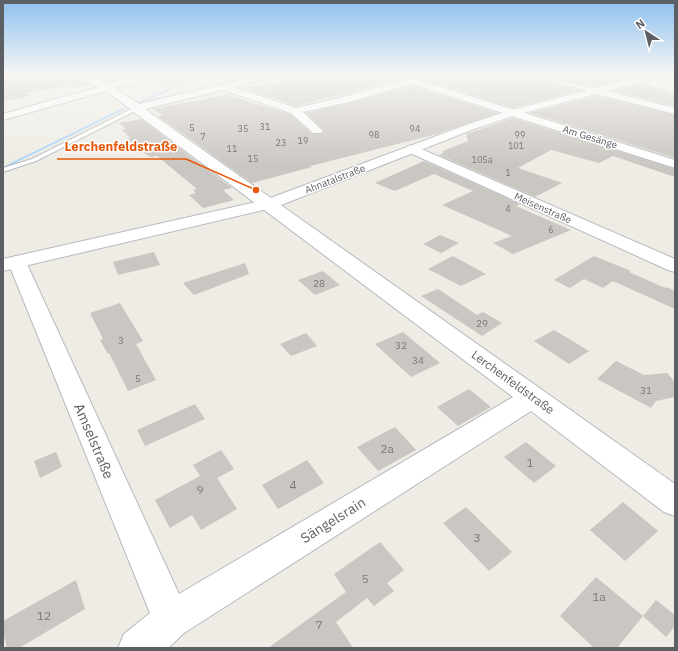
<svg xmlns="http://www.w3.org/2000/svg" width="678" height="651" viewBox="0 0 678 651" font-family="'IBM Plex Sans',sans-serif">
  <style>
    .green { fill: #c1e5c3 }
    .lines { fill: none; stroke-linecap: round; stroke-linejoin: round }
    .stream { fill: #a5d1fc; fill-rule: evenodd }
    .building { fill: #cac6c1 }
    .lane-casing { stroke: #b6b9bd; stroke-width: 2 }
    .street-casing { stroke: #b6b9bd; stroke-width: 2 }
    .secondary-casing { stroke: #b7babf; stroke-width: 2 }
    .lane { fill: #fff; fill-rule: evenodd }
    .street { fill: #fff; fill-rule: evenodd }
    .secondary { fill: #fff; fill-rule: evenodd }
    .labels { text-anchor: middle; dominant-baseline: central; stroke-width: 3; stroke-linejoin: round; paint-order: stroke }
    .far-number-label { font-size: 9px; fill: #78797b }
    .far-street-label { font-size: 10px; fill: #5c5f64; stroke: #fff }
    .number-label { font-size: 10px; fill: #78797b }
    .street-label { font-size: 12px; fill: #5c5f64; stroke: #fff }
    .near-number-label { font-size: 12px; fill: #78797b }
    .near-street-label { font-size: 14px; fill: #5c5f64; stroke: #fff }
    .leader { fill: none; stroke: #e8590c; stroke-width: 1.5 }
    .callout-dot { fill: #e8590c; stroke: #fff; stroke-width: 1.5 }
    .callout-label { font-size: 13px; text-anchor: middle; font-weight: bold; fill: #e8590c; stroke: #fff; stroke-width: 3; stroke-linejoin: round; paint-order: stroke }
  </style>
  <rect width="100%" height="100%" fill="#eeece4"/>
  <path class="green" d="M162,74H220L170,88L150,78Z"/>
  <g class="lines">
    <g class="stream">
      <path d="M170,88L172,89L139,104L137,103Z"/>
      <path d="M123,108L125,109L3,169V167Z"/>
    </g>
  </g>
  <g class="building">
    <path d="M13,74H35L39,77L44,74H74L92,85L72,88L67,86L26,93L30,96L3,101V76L9,81L21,79Z"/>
    <path d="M300,74H385L397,81L296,106L241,87L285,83L276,79Z"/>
    <path d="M406,74H643L593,87L550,78L551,82L581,90L514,108Z"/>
    <path d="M640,84L675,94V106L613,91Z"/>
    <path d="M412,86L498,113L437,134L310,166L312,167L252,183L158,116L163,115L152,109L227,95L290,114L312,134H321L324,132V130L306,113L345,104Z"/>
    <path d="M596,96L675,115V158L530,113Z"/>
    <path d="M513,118L675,169V177L613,156L599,163L551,150L518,168L562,183L535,197L439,155L443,153V151L468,141L466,134Z"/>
    <path d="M141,119L232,188L223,190L234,200L203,208L189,195L196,193L193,190L197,189L157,156L150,157L127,139L130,138L122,130L126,129L119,123Z"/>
    <path d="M424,161L520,204L516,206L571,230L513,254L493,243L512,236L442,205L473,191L434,174L395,191L375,183Z"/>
    <path d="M440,235L459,243L441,253L423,244Z"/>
    <path d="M154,252L160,265L118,275L113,262Z"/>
    <path d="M453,256L486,274L461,286L428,269Z"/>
    <path d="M594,256L631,271L629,272L665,288L666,287L675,291V309L613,281L603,288L584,279L570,288L554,280Z"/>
    <path d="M245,263L249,274L194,295L183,283Z"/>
    <path d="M323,271L340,285L315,295L298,280Z"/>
    <path d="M438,289L477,315L483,312L502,323L482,336L421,296Z"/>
    <path d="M120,303L143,341L136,344L156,380L128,391L109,353L108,354L100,340L103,339L90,313Z"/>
    <path d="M554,330L589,351L569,364L534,341Z"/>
    <path d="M403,332L440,363L411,377L375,344Z"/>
    <path d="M306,333L317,346L291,356L280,344Z"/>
    <path d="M616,361L644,375L667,373L675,382V397L656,401L651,408L597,379Z"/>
    <path d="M469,389L491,407L458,426L437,407Z"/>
    <path d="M195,404L205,419L145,446L137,430Z"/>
    <path d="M395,427L416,450L378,471L357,447Z"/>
    <path d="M526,442L556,466L534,483L504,457Z"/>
    <path d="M221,450L234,469L217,478L237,509L201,530L192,515L170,528L155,500L200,476L193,465Z"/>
    <path d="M56,452L62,467L40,478L34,461Z"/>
    <path d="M307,460L324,483L278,509L262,485Z"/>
    <path d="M623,502L658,531L625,561L590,530Z"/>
    <path d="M466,507L512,552L489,571L443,523Z"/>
    <path d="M380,542L404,570L387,583L394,591L374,606L367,598L336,622L353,648H268L346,592L334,574Z"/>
    <path d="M596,577L643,616L617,648H594L560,616Z"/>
    <path d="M76,580L85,609L19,648H7L3,631V621Z"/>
    <path d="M656,600L675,615V626L666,637L643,616Z"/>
  </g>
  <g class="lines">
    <g class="lane-casing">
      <g id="lane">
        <path d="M36,74H43L38,76Z"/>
        <path d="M670,76L674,77L655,84L675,89V91L634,81L636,80L648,83Z"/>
        <path d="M551,79L597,90V91L593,92L551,81Z"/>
        <path d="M137,106L139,107V109L36,161L3,172V168L32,159Z"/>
      </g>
    </g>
    <g class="street-casing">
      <g id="street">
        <path d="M75,74H86L108,84L145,74H159L158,76L115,88L139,104L266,74H282L281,76L234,87L296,108L339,98L402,81L386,74H400L675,160V168L412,84L345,103L303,112L323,131L321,133H313L291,113L223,90L145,109L675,484V516L664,512L531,411L184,633L168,648H118L124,634L150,613L8,262L10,258L17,256L24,258L26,262L179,594L513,397L106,91L3,120V114L99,87Z"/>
        <path d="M655,74H675V80L656,76Z"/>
        <path d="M595,88L675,108V114L592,93L590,91Z"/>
        <path d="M412,145L675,259V272L668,270L408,152L406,149L408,146Z"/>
      </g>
    </g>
    <g class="secondary-casing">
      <path id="secondary" d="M650,74H665L664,76L516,115L474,129L276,207L3,271V259L265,200L466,125L508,111Z"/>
    </g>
    <use href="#lane" class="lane"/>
    <use href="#street" class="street"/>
    <use href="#secondary" class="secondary"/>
  </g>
  <linearGradient id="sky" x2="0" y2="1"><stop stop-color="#8dc0f0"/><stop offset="0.45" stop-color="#f7f6f3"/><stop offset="1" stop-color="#f7f6f3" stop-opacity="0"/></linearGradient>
  <rect width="678" height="165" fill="url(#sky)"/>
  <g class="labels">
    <g class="far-number-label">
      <text x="265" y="126">31</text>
      <text x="192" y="127">5</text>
      <text x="243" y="128">35</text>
      <text x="415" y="128">94</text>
      <text x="374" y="134">98</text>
      <text x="520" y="134">99</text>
      <text x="203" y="136">7</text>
      <text x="303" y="140">19</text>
      <text x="281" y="142">23</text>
      <text x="516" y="145">101</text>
      <text x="232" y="148">11</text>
      <text x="253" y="158">15</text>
      <text x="482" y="159">105a</text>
      <text x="508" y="172">1</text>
      <text x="508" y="208">4</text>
      <text x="551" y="229">6</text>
    </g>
    <g class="far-street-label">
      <text transform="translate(590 137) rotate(17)">Am Gesänge</text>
      <text transform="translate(335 179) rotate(-21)">Ahnatalstraße</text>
      <text transform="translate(543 208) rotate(24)">Meisenstraße</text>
    </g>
    <g class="number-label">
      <text x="319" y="283">28</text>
      <text x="482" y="323">29</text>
      <text x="121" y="340">3</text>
      <text x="401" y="345">32</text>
      <text x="418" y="360">34</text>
      <text x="138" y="378">5</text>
      <text x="646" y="390">31</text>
    </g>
    <g class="street-label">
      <text transform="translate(513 382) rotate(36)">Lerchenfeldstraße</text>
    </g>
    <g class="near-number-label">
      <text x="387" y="448">2a</text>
      <text x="530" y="462">1</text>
      <text x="293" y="484">4</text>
      <text x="200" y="489">9</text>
      <text x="477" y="537">3</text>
      <text x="365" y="578">5</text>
      <text x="599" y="596">1a</text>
      <text x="44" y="615">12</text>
      <text x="319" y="624">7</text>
    </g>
    <g class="near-street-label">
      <text transform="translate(94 441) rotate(67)">Amselstraße</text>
      <text transform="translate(333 520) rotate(-32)">Sängelsrain</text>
    </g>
  </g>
  <path class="leader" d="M256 190L186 159H57"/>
  <circle class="callout-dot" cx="256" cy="190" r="4"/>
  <g class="callout-label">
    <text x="121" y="151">Lerchenfeldstraße</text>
  </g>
  <rect width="678" height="651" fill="none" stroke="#5c5f64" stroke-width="8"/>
  <g transform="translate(646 32) rotate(324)" stroke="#ffffff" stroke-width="3" paint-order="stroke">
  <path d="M0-3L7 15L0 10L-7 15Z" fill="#5c5f64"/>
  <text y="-6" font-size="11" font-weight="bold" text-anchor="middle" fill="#5c5f64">N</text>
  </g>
</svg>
